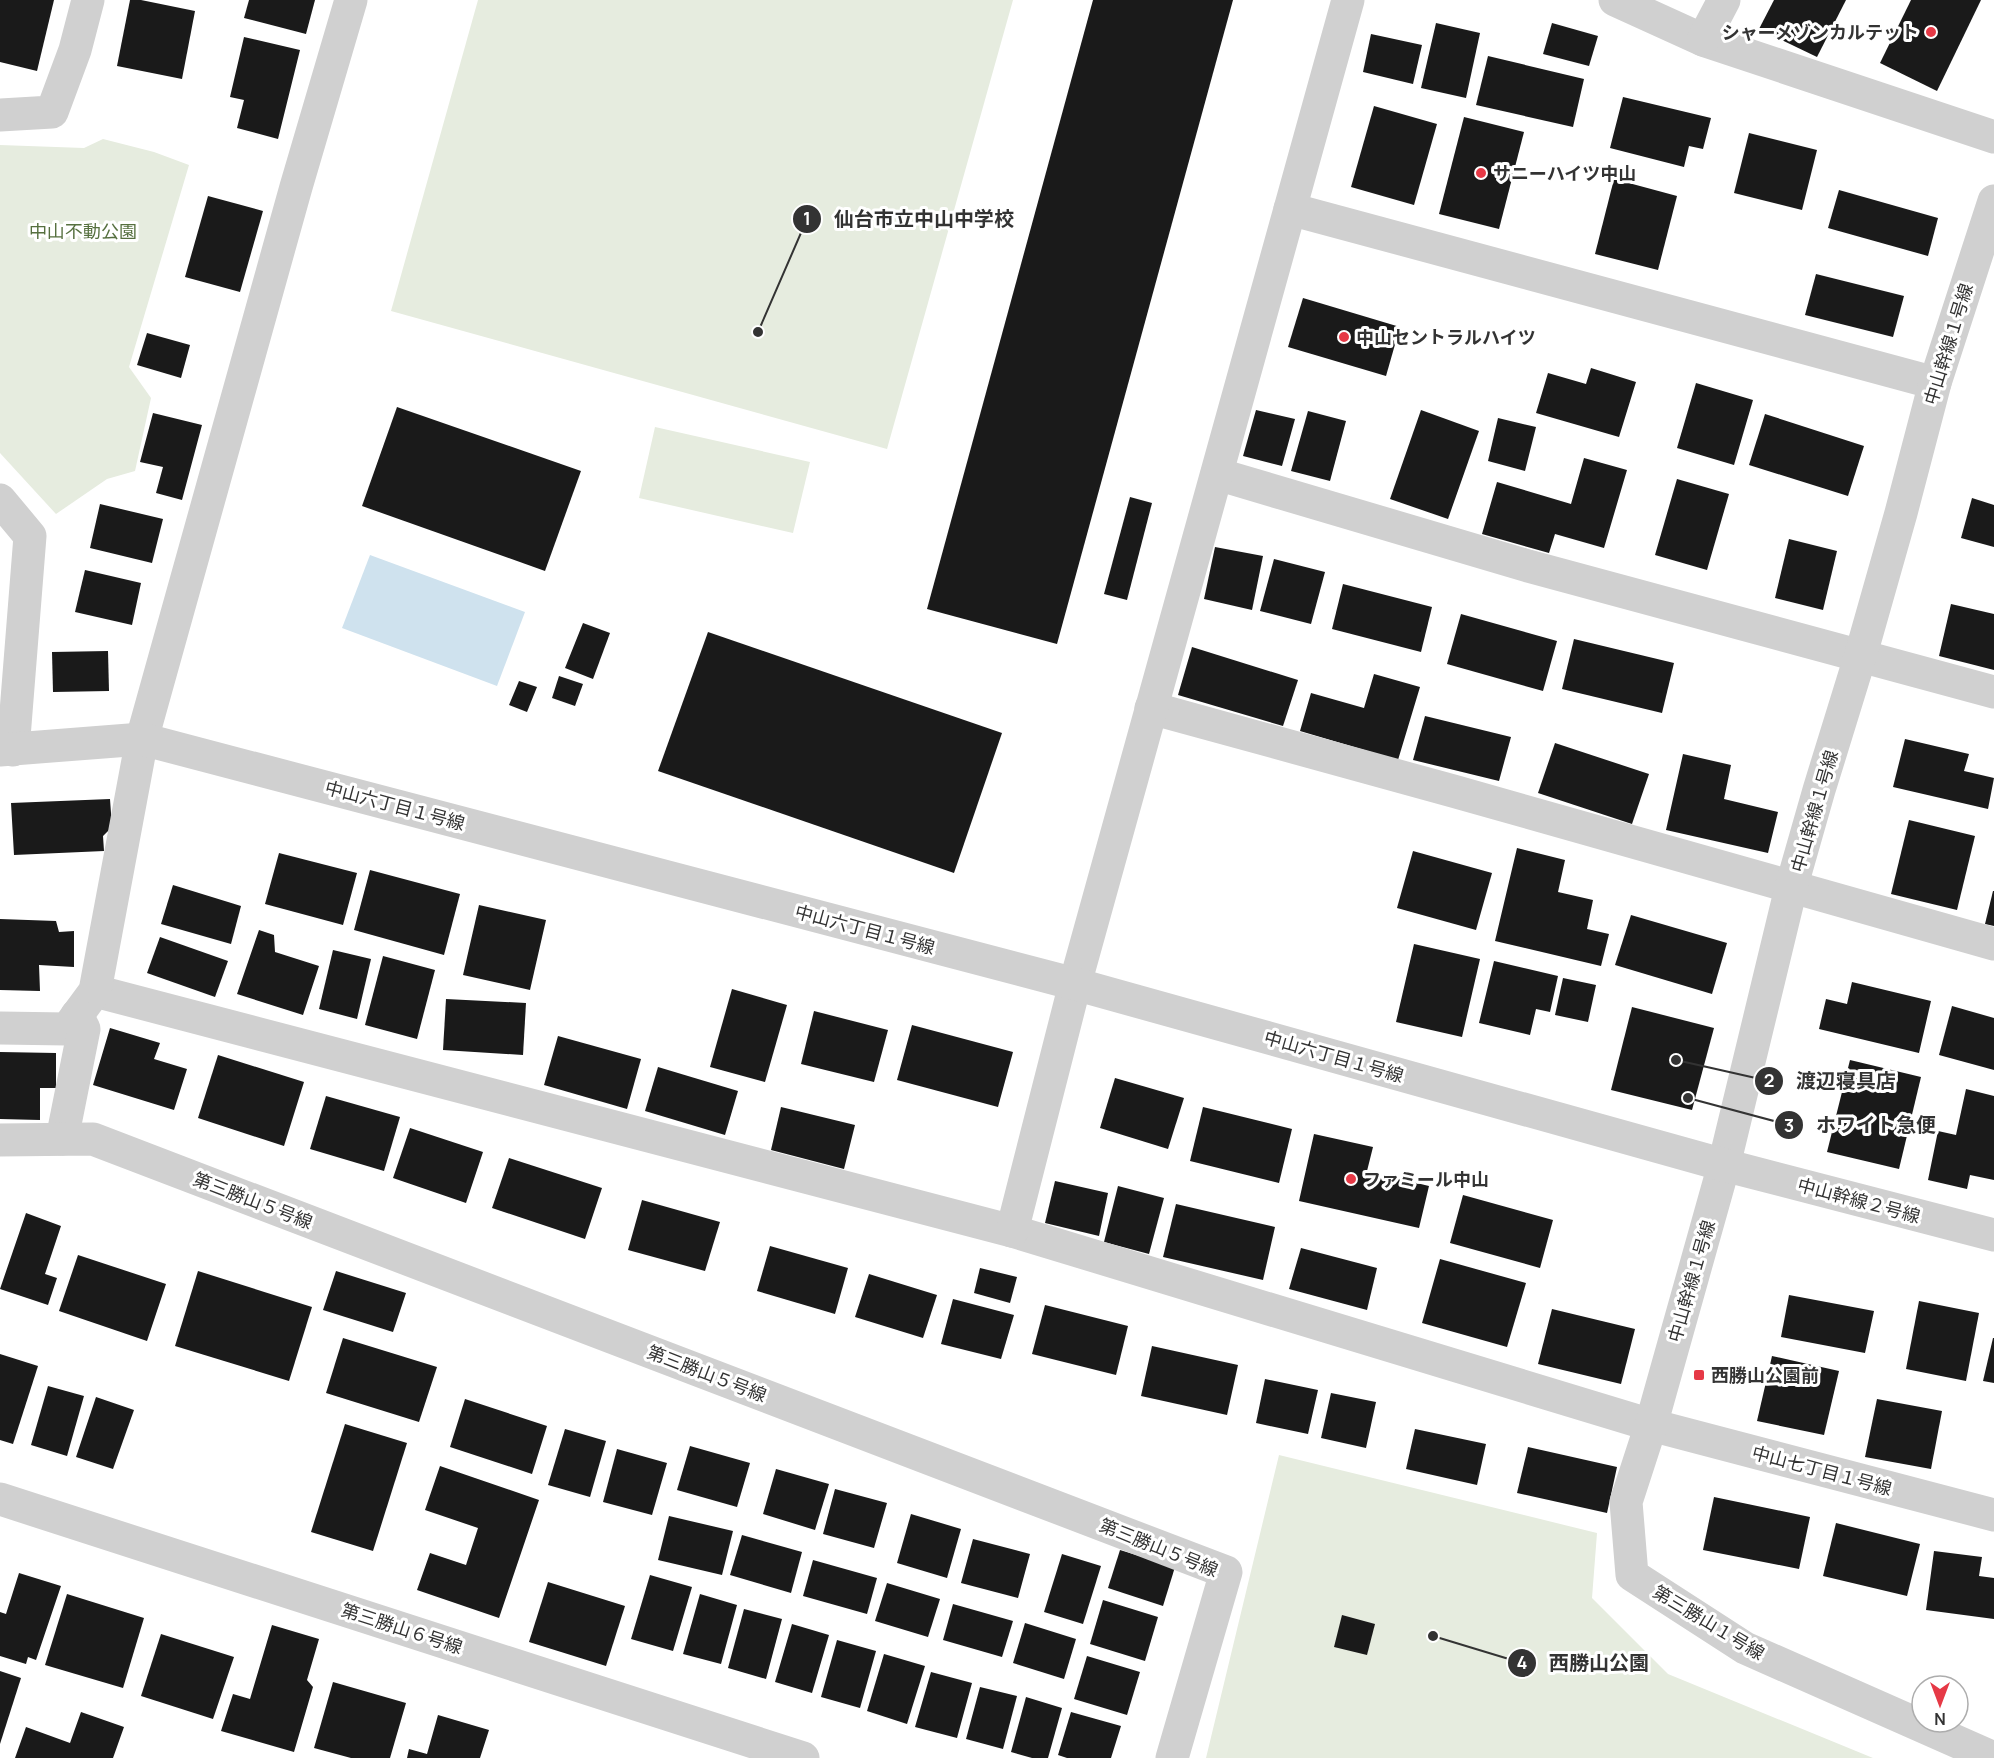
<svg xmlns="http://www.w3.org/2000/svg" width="1994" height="1758" viewBox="0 0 1994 1758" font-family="Manrope,'Noto Sans JP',sans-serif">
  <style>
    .green { fill: #e6ecdf }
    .water { fill: #cfe2ee }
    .building { fill: #1a1a1a }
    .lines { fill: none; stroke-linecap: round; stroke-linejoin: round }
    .minor { stroke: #d0d0d0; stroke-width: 33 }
    .tertiary { stroke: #d0d0d0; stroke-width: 33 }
    .poi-dot { fill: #e63946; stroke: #fff; stroke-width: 2 }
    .labels { text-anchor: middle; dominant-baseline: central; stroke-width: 6; stroke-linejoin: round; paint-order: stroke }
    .poi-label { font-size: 18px; font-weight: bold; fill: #333; stroke: #fff; text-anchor: start }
    .park-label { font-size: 18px; fill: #56703f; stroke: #fff }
    .street-label { font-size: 18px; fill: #333; stroke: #fff }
    .leader { fill: none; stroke: #333; stroke-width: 2 }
    .callout-dot { fill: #333; stroke: #fff; stroke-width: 2 }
    .mark-label { font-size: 18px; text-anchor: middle; font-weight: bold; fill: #fff }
    .callout-label { font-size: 20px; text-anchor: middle; font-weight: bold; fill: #333; stroke: #fff; stroke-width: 6; stroke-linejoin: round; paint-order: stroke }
  </style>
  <rect width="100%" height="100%" fill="#fff"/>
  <g class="green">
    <path d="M478,0H1013L887,449L391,311Z"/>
    <path d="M103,139L154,152L189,165L129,367L151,398L135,471L107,479L56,514L0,453V145L84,148Z"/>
    <path d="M655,427L810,462L793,533L639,498Z"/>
    <path d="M1279,1455L1597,1533L1592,1598L1668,1674L1873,1758H1206Z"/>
  </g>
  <path class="water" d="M370,555L525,612L497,686L342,628Z"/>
  <g class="building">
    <path d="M0,0H54L37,71L0,62Z"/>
    <path d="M130,0H141L195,11L182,79L117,66Z"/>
    <path d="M249,0H315L306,34L244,18Z"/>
    <path d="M1093,0H1233L1057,644L927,609Z"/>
    <path d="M1774,0H1846L1817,57L1759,29Z"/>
    <path d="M1911,0H1981L1937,91L1880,63Z"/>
    <path d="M1436,23L1480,33L1466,98L1421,88Z"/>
    <path d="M1552,23L1598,36L1589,66L1543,54Z"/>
    <path d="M1371,34L1422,45L1413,84L1363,72Z"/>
    <path d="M244,37L300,50L278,139L237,128L244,100L230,97Z"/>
    <path d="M1488,56L1584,79L1573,127L1476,105Z"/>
    <path d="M1623,97L1711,118L1703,149L1689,146L1684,167L1610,148Z"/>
    <path d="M1374,106L1437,124L1414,205L1351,187Z"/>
    <path d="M1464,117L1524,132L1499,229L1439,214Z"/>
    <path d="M1749,133L1817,150L1802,210L1734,193Z"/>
    <path d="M1614,179L1677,196L1658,270L1595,254Z"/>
    <path d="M1839,190L1938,218L1928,256L1828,228Z"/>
    <path d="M208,196L263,211L240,292L185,277Z"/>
    <path d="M1816,274L1904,296L1893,337L1805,315Z"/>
    <path d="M1303,298L1400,327L1386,376L1288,347Z"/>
    <path d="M147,333L190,345L181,378L137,365Z"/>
    <path d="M1591,368L1636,382L1619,437L1536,413L1548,373L1586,384Z"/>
    <path d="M1696,383L1753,400L1734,465L1677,448Z"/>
    <path d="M397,407L581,471L545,571L362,506Z"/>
    <path d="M1256,410L1295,419L1282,466L1243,456Z"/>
    <path d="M1421,410L1479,431L1448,519L1390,499Z"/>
    <path d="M1308,411L1346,421L1330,481L1291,471Z"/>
    <path d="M153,413L202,425L182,500L156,493L163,467L140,462Z"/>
    <path d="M1765,414L1864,446L1848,496L1749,465Z"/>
    <path d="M1498,418L1536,427L1525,471L1488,461Z"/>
    <path d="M1584,458L1627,470L1604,548L1555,534L1549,553L1482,534L1497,482L1571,504Z"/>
    <path d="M1677,479L1729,494L1707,570L1655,555Z"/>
    <path d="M1130,497L1152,503L1127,600L1104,594Z"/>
    <path d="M1972,498L1994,505V547L1961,538Z"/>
    <path d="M100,504L163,519L152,563L90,548Z"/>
    <path d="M1789,539L1837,551L1823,610L1775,598Z"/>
    <path d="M1215,547L1263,556L1252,610L1204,599Z"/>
    <path d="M1274,559L1325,572L1311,624L1260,611Z"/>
    <path d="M85,570L141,583L132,625L75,612Z"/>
    <path d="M1343,584L1432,607L1421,652L1332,629Z"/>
    <path d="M1951,604L1994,614V670L1939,656Z"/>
    <path d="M1461,614L1557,641L1543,691L1447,664Z"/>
    <path d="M583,623L610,633L593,679L565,668Z"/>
    <path d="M708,632L1002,733L954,873L658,771Z"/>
    <path d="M1574,639L1674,663L1662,713L1562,689Z"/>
    <path d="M1192,647L1298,680L1283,726L1178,695Z"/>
    <path d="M108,651L109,691L53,692L52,652Z"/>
    <path d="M1374,674L1420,687L1398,760L1300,731L1311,693L1364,708Z"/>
    <path d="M559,676L583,684L575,706L552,698Z"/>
    <path d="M519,681L537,687L527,712L509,705Z"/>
    <path d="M1425,716L1511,737L1499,781L1413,760Z"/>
    <path d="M1905,739L1969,754L1964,771L1994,778L1988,809L1893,787Z"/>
    <path d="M1555,743L1649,774L1632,824L1538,793Z"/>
    <path d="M1683,754L1731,765L1724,799L1778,812L1768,853L1666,830Z"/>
    <path d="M110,799L112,827L103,836L104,851L14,855L11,803Z"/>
    <path d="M1909,820L1975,836L1957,910L1891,894Z"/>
    <path d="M1517,848L1565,860L1558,892L1593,900L1587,929L1609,934L1601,966L1495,941Z"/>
    <path d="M1413,851L1492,873L1476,930L1397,908Z"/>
    <path d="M279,853L357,873L343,925L265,904Z"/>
    <path d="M370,870L460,894L444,955L354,930Z"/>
    <path d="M173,885L241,906L231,944L161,924Z"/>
    <path d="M1993,891H1994V926L1985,924Z"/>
    <path d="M479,905L546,920L530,990L463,975Z"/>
    <path d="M1631,915L1727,943L1712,994L1615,965Z"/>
    <path d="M0,919L56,921L59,932L74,931V967L39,965L40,991L0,990Z"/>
    <path d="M259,930L274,935L275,952L319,966L303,1015L237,994Z"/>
    <path d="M160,937L228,961L215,997L147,973Z"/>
    <path d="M1414,944L1480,959L1462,1037L1396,1022Z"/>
    <path d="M333,950L371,959L357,1019L319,1009Z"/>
    <path d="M383,956L435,970L417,1039L365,1025Z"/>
    <path d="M1494,961L1558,976L1550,1012L1536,1009L1530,1035L1479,1023Z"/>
    <path d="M1563,978L1596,985L1588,1022L1555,1015Z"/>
    <path d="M1852,982L1931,1001L1919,1053L1819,1029L1826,999L1847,1004Z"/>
    <path d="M732,989L787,1005L765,1082L710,1067Z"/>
    <path d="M446,999L526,1003L523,1055L443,1050Z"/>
    <path d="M1952,1006L1994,1018V1070L1939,1055Z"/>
    <path d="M1632,1007L1714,1028L1692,1110L1611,1090Z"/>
    <path d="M814,1011L888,1030L874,1082L801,1064Z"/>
    <path d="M912,1025L1013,1052L998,1107L897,1080Z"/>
    <path d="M110,1028L160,1043L154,1059L187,1069L174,1110L93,1085Z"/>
    <path d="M558,1036L641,1059L627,1109L544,1085Z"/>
    <path d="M0,1052L56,1053V1088H40V1120L0,1119Z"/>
    <path d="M218,1055L304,1082L284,1146L198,1118Z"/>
    <path d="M1850,1060L1921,1077L1899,1169L1827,1152Z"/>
    <path d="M658,1067L738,1091L725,1135L645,1111Z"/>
    <path d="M1115,1078L1184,1098L1168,1149L1100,1128Z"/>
    <path d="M1966,1089L1994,1096V1180L1970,1175L1967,1189L1928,1180L1938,1131L1956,1135Z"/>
    <path d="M326,1096L400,1117L384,1171L310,1149Z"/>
    <path d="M781,1107L855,1125L844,1169L771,1150Z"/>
    <path d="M1203,1107L1292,1129L1279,1183L1190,1161Z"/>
    <path d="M410,1128L483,1152L466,1203L393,1178Z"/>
    <path d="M1314,1134L1373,1147L1367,1171L1429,1186L1419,1228L1299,1201Z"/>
    <path d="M509,1158L602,1188L585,1239L492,1208Z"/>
    <path d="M1055,1181L1108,1193L1099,1236L1045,1223Z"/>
    <path d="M1118,1186L1164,1198L1149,1254L1104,1242Z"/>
    <path d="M1463,1195L1553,1220L1540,1268L1450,1243Z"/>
    <path d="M642,1200L720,1222L705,1271L628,1250Z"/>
    <path d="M1176,1204L1275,1227L1263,1280L1163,1257Z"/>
    <path d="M26,1213L61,1226L45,1274L57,1278L48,1305L0,1289Z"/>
    <path d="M770,1246L848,1268L835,1314L757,1291Z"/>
    <path d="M1301,1248L1377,1268L1367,1310L1289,1289Z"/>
    <path d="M78,1255L166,1284L147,1341L59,1311Z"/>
    <path d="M1440,1259L1526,1283L1507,1347L1422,1323Z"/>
    <path d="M980,1268L1017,1277L1010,1303L974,1293Z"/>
    <path d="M198,1271L312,1307L289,1381L175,1346Z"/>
    <path d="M336,1271L406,1293L393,1332L323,1310Z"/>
    <path d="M869,1274L937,1295L923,1338L855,1317Z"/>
    <path d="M1789,1295L1874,1311L1865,1353L1781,1337Z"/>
    <path d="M953,1299L1014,1315L1001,1359L941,1344Z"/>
    <path d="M1919,1301L1979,1313L1966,1381L1906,1369Z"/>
    <path d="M1045,1305L1128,1326L1116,1375L1032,1354Z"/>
    <path d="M1552,1309L1635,1329L1621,1384L1538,1364Z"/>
    <path d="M343,1338L437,1367L419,1422L326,1393Z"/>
    <path d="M1993,1338H1994V1383L1983,1381Z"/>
    <path d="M1152,1346L1238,1365L1227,1415L1141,1396Z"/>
    <path d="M0,1354L38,1366L13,1444L0,1440Z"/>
    <path d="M1772,1356L1839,1371L1824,1435L1757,1421Z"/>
    <path d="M1265,1379L1318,1390L1308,1434L1256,1423Z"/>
    <path d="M48,1386L84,1396L67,1456L31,1445Z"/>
    <path d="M1331,1393L1376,1402L1366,1448L1321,1438Z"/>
    <path d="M96,1397L134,1410L113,1469L76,1457Z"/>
    <path d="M465,1399L547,1426L532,1474L450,1447Z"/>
    <path d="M1877,1399L1942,1411L1931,1469L1865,1457Z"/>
    <path d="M345,1424L407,1443L373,1551L311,1532Z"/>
    <path d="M565,1429L606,1441L590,1497L548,1485Z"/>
    <path d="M1415,1429L1486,1444L1477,1485L1406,1469Z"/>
    <path d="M690,1446L750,1463L737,1507L677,1490Z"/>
    <path d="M1528,1447L1617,1467L1607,1513L1517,1493Z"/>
    <path d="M617,1449L667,1463L652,1515L603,1502Z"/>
    <path d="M440,1466L539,1500L499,1618L417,1590L430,1553L466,1565L478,1528L425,1510Z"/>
    <path d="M776,1469L829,1484L815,1530L763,1514Z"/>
    <path d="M835,1489L887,1503L874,1548L823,1534Z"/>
    <path d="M1714,1497L1810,1517L1799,1569L1703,1550Z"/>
    <path d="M911,1514L961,1529L947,1578L897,1563Z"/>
    <path d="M669,1516L733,1531L722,1575L658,1560Z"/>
    <path d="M1836,1523L1920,1544L1907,1596L1823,1576Z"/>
    <path d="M742,1535L802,1552L791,1593L730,1575Z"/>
    <path d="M973,1539L1030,1554L1018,1598L961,1583Z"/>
    <path d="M1120,1550L1175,1567L1163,1606L1108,1588Z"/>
    <path d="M1934,1551L1982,1557L1979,1576L1994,1578V1619L1926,1610Z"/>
    <path d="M1062,1554L1101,1566L1083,1624L1044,1612Z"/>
    <path d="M813,1560L877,1578L867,1614L803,1596Z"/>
    <path d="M19,1573L61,1586L36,1660L28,1657L26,1664L0,1656V1612L6,1614Z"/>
    <path d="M650,1575L692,1587L673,1651L631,1639Z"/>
    <path d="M548,1582L625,1606L606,1666L529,1642Z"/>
    <path d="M887,1583L940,1599L928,1637L875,1621Z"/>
    <path d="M67,1594L144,1618L123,1688L45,1665Z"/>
    <path d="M700,1594L737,1605L721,1664L683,1654Z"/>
    <path d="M1103,1600L1158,1617L1145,1661L1090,1644Z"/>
    <path d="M953,1604L1013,1621L1002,1657L943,1640Z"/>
    <path d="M744,1609L782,1619L766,1679L728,1668Z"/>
    <path d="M1342,1615L1375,1624L1367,1655L1334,1647Z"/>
    <path d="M1025,1623L1076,1639L1064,1679L1013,1663Z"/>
    <path d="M792,1624L829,1635L812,1693L775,1682Z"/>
    <path d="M272,1625L319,1639L307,1680L313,1687L294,1752L221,1731L233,1694L250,1699Z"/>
    <path d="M161,1634L234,1657L213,1719L141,1696Z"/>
    <path d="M837,1640L876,1651L860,1708L821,1697Z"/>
    <path d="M884,1654L925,1666L907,1724L867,1711Z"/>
    <path d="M1087,1656L1140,1672L1127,1715L1074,1699Z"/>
    <path d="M0,1671L21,1678L0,1744Z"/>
    <path d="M931,1672L972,1683L957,1738L915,1727Z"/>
    <path d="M333,1682L406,1703L390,1758H351L314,1748Z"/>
    <path d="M980,1687L1017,1696L1003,1749L966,1739Z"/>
    <path d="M1026,1697L1062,1708L1048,1758H1032L1011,1752Z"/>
    <path d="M81,1712L124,1727L113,1758H15L26,1727L70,1743Z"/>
    <path d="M1071,1712L1121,1726L1111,1758H1067L1058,1755Z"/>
    <path d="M438,1715L489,1730L480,1758H407L409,1749L427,1754Z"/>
  </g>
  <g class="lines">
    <g class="minor">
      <path d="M1615,0L1703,40L1994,137"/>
      <path d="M1703,40L1724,0"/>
      <path d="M0,115L52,112L75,50L88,0"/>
      <path d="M1290,209L1935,383"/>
      <path d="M1217,474L1528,566L1994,692"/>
      <path d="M0,500L30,536L13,750"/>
      <path d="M1151,708L1453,791L1994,944"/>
      <path d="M95,991L1012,1231L1651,1425L1994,1515"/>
      <path d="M0,1028L67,1029L95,991L142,739L296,187L351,0"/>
      <path d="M62,1139L84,1029L77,1015"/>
      <path d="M0,1140L93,1139L1226,1572L1172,1758"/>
      <path d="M1012,1231L1075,984L1348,0"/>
      <path d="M0,1499L803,1758"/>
    </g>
    <g class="tertiary">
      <path d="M1994,201L1935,383L1901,513L1861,654L1819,790L1791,888L1724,1165L1651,1425L1626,1502L1632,1575L1745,1648L1994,1758"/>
      <path d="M0,750L142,739L1075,984L1724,1165L1994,1235"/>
    </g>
  </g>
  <g class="poi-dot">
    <circle cx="1931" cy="32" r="6"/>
    <circle cx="1481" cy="173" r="6"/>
    <circle cx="1344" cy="337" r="6"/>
    <circle cx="1351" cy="1179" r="6"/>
    <rect x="1693" y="1369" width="12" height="12" rx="3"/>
  </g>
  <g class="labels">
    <g class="poi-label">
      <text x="1919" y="32" text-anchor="end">シャーメゾンカルテット</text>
      <text x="1493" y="173">サニーハイツ中山</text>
      <text x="1356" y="337">中山セントラルハイツ</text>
      <text x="1363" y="1179">ファミール中山</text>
      <text x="1711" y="1375">西勝山公園前</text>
    </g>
    <g class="park-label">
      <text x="83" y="231">中山不動公園</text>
    </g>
    <g class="street-label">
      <text transform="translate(1948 344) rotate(-73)">中山幹線１号線</text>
      <text transform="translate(395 805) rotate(15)">中山六丁目１号線</text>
      <text transform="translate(1814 811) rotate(-74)">中山幹線１号線</text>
      <text transform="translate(865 929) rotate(15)">中山六丁目１号線</text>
      <text transform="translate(1334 1056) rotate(16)">中山六丁目１号線</text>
      <text transform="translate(253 1200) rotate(21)">第三勝山５号線</text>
      <text transform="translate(1859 1200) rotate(15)">中山幹線２号線</text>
      <text transform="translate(1691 1281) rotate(-74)">中山幹線１号線</text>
      <text transform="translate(707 1373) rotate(21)">第三勝山５号線</text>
      <text transform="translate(1822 1470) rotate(15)">中山七丁目１号線</text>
      <text transform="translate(1159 1547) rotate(22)">第三勝山５号線</text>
      <text transform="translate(1709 1622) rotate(31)">第三勝山１号線</text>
      <text transform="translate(402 1628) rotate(18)">第三勝山６号線</text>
    </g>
  </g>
  <path class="leader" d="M758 332L807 219M1676 1060L1769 1081M1688 1098L1789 1125M1433 1636L1522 1663"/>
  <g class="callout-dot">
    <circle cx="758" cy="332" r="6"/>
    <circle cx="1676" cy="1060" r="6"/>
    <circle cx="1688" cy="1098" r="6"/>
    <circle cx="1433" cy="1636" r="6"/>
    <circle cx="807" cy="219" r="15"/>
    <circle cx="1769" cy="1081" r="15"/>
    <circle cx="1789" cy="1125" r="15"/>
    <circle cx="1522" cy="1663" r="15"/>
  </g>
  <g class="mark-label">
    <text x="807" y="225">1</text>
    <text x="1769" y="1087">2</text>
    <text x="1789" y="1132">3</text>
    <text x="1522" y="1669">4</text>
  </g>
  <g class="callout-label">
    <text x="924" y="226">仙台市立中山中学校</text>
    <text x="1846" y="1088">渡辺寝具店</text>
    <text x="1876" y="1132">ホワイト急便</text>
    <text x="1599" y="1670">西勝山公園</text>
  </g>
  <g transform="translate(1940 1704) rotate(180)"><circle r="28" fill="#ffffff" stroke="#adadad" stroke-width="1.5"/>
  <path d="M0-4.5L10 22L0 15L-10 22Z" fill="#e63946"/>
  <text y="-9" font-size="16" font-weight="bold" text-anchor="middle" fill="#333333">N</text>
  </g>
</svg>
